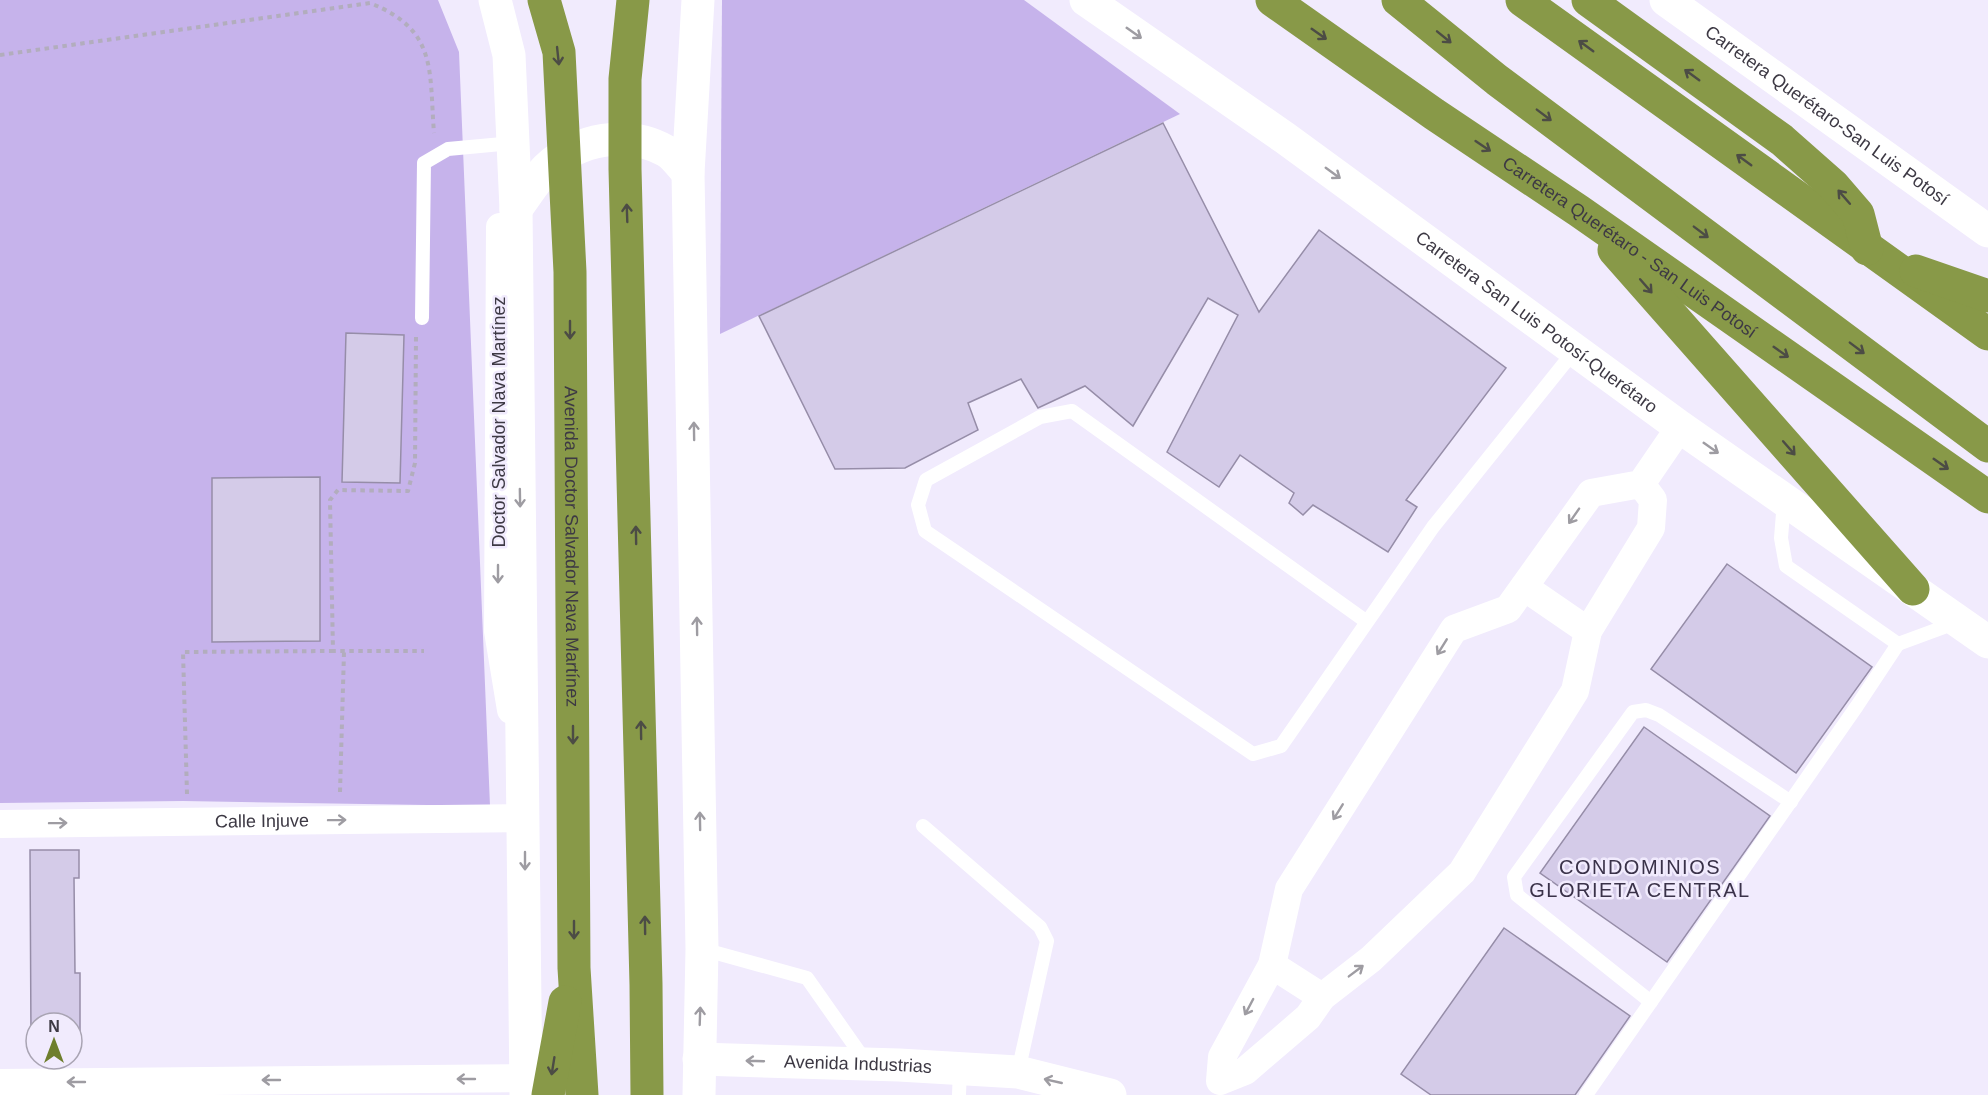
<svg xmlns="http://www.w3.org/2000/svg" width="1988" height="1095" viewBox="0 0 1988 1095" font-family="Arial,sans-serif">
  <style>
    .green { fill: #c6b3eb }
    .building { fill: #d4cbe8; stroke: #968da8; stroke-width: 1.5 }
    .lines { fill: none; stroke-linecap: round; stroke-linejoin: round }
    .path { stroke: #b2adbd; stroke-width: 4; stroke-dasharray: 4.5 4.5; stroke-linecap: butt }
    .lane { stroke: #fff; stroke-width: 14 }
    .street { stroke: #fff; stroke-width: 28 }
    .secondary { stroke: #fff; stroke-width: 33 }
    .highway { stroke: #889948; stroke-width: 33 }
    .oneway { stroke: #9e9ca2 }
    .oneway2 { stroke: #4c4c45 }
    .labels { text-anchor: middle; dominant-baseline: central; stroke-width: 5; stroke-linejoin: round; paint-order: stroke }
    .street-label { font-size: 18px; fill: #3d3944; stroke: #f1ebfd }
    .neighbourhood-label { font-size: 20px; letter-spacing: 1.5px; fill: #3a3249; stroke: #f1ebfd }
  </style>
  <rect width="100%" height="100%" fill="#f1ebfd"/>
  <g class="green">
    <path d="M0,0H438L459,52L490,806L183,801L0,803Z"/>
    <path d="M722,0H1024L1180,114L720,334Z"/>
  </g>
  <g class="building">
    <path d="M1163,123L1259,312L1319,230L1506,368L1406,500L1417,507L1388,552L1313,505L1303,515L1289,503L1294,493L1240,455L1219,487L1167,452L1238,315L1208,298L1133,426L1085,386L1038,408L1021,379L968,403L978,430L905,468L835,469L759,316Z"/>
    <path d="M346,333L404,335L400,483L342,482Z"/>
    <path d="M320,477V641L212,642V478Z"/>
    <path d="M1727,564L1872,667L1796,773L1651,669Z"/>
    <path d="M1644,727L1770,816L1667,962L1540,873Z"/>
    <path d="M30,850H79V878H74L75,973H80V1037H72V1023H36V1037H31Z"/>
    <path d="M1504,928L1630,1016L1575,1095H1431L1401,1074Z"/>
  </g>
  <g class="lines">
    <g class="path">
      <path d="M0,55L370,3C438,30 429,71 434,133"/>
      <path d="M416,337L415,463L408,491L338,490L330,500L333,651H424"/>
      <path d="M340,792L344,652"/>
      <path d="M187,794L183,652L333,651"/>
    </g>
    <g class="lane">
      <path d="M422,318L424,163L448,149L513,143"/>
      <path d="M1784,501L1781,538L1786,566L1898,644L1955,623"/>
      <path d="M1367,622L1072,411L1040,417L926,480L918,505L925,531L1253,754L1281,746L1433,527L1575,350"/>
      <path d="M923,826L1040,927L1047,941L1018,1072"/>
      <path d="M702,949L807,978L866,1062"/>
      <path d="M1651,1002L1517,895L1514,877L1633,712L1646,710L1659,715L1791,802"/>
      <path d="M959,1095L960,1068"/>
      <path d="M1586,1095L1857,706L1898,644"/>
    </g>
    <g class="street">
      <path d="M500,227L498,631L511,710"/>
      <path d="M1641,484L1653,500L1651,528L1588,631L1575,691L1462,872L1371,959L1322,997L1308,1017L1245,1071L1220,1081L1222,1057L1272,965L1289,889L1454,629L1508,609L1591,493L1641,484L1680,427"/>
      <path d="M1524,587L1588,631"/>
      <path id="s1" d="M0,824L525,818"/>
      <path d="M1272,965L1322,997"/>
      <path d="M0,1083L525,1078"/>
    </g>
    <g class="secondary">
      <path d="M495,0L509,55L516,209L526,1095"/>
      <path d="M698,0L688,173L702,949L699,1095"/>
      <path id="s2" d="M1086,0L1285,138L1680,427L1988,642"/>
      <path id="s3" d="M1666,0L1988,231"/>
      <path d="M516,209C526,196 535,180 547,168C578,139 627,129 666,151C674,155 681,166 688,173"/>
      <path id="s4" d="M699,1059L899,1065L1018,1072L1110,1095"/>
    </g>
    <g class="highway">
      <path id="s5" d="M544,0L559,52L570,272L574,968L582,1095"/>
      <path d="M633,0L625,79V169L646,984L647,1095"/>
      <path id="s6" d="M1272,0L1434,114L1579,211L1988,497"/>
      <path d="M1398,0L1497,80L1988,446"/>
      <path d="M1522,0L1988,334"/>
      <path d="M1588,0L1782,140L1833,185L1858,214L1867,249"/>
      <path d="M1614,250L1913,589"/>
      <path d="M1916,271L1988,296"/>
      <path d="M548,1095L565,1002"/>
    </g>
  </g>
  <defs><path id="oneway-shaft" d="M-6 0H5M1.5-3L5.5 0L1.5 3" fill="none" stroke-width="1.6" stroke-linecap="round" stroke-linejoin="round" transform="scale(1.5)"/></defs>
  <g class="oneway">
    <use href="#oneway-shaft" transform="translate(1134 33) rotate(35)"/>
    <use href="#oneway-shaft" transform="translate(1333 173) rotate(36)"/>
    <use href="#oneway-shaft" transform="translate(694 431) rotate(-91)"/>
    <use href="#oneway-shaft" transform="translate(1711 448) rotate(35)"/>
    <use href="#oneway-shaft" transform="translate(520 498) rotate(89)"/>
    <use href="#oneway-shaft" transform="translate(1574 516) rotate(125)"/>
    <use href="#oneway-shaft" transform="translate(498 574) rotate(90)"/>
    <use href="#oneway-shaft" transform="translate(697 626) rotate(-91)"/>
    <use href="#oneway-shaft" transform="translate(1442 647) rotate(122)"/>
    <use href="#oneway-shaft" transform="translate(1338 812) rotate(122)"/>
    <use href="#oneway-shaft" transform="translate(337 820) rotate(-1)"/>
    <use href="#oneway-shaft" transform="translate(700 821) rotate(-91)"/>
    <use href="#oneway-shaft" transform="translate(58 823) rotate(-1)"/>
    <use href="#oneway-shaft" transform="translate(525 861) rotate(90)"/>
    <use href="#oneway-shaft" transform="translate(1356 971) rotate(-37)"/>
    <use href="#oneway-shaft" transform="translate(1249 1007) rotate(118)"/>
    <use href="#oneway-shaft" transform="translate(700 1016) rotate(-88)"/>
    <use href="#oneway-shaft" transform="translate(755 1061) rotate(-178)"/>
    <use href="#oneway-shaft" transform="translate(466 1079) rotate(180)"/>
    <use href="#oneway-shaft" transform="translate(271 1080) rotate(180)"/>
    <use href="#oneway-shaft" transform="translate(1053 1081) rotate(-167)"/>
    <use href="#oneway-shaft" transform="translate(76 1082) rotate(180)"/>
  </g>
  <g class="oneway2">
    <use href="#oneway-shaft" transform="translate(1319 34) rotate(35)"/>
    <use href="#oneway-shaft" transform="translate(1444 37) rotate(39)"/>
    <use href="#oneway-shaft" transform="translate(1586 46) rotate(-144)"/>
    <use href="#oneway-shaft" transform="translate(558 56) rotate(84)"/>
    <use href="#oneway-shaft" transform="translate(1692 75) rotate(-144)"/>
    <use href="#oneway-shaft" transform="translate(1544 115) rotate(37)"/>
    <use href="#oneway-shaft" transform="translate(1483 146) rotate(34)"/>
    <use href="#oneway-shaft" transform="translate(1744 160) rotate(-144)"/>
    <use href="#oneway-shaft" transform="translate(1844 197) rotate(-131)"/>
    <use href="#oneway-shaft" transform="translate(627 213) rotate(-92)"/>
    <use href="#oneway-shaft" transform="translate(1701 232) rotate(37)"/>
    <use href="#oneway-shaft" transform="translate(1646 286) rotate(49)"/>
    <use href="#oneway-shaft" transform="translate(570 330) rotate(90)"/>
    <use href="#oneway-shaft" transform="translate(1857 348) rotate(37)"/>
    <use href="#oneway-shaft" transform="translate(1781 352) rotate(35)"/>
    <use href="#oneway-shaft" transform="translate(1789 448) rotate(49)"/>
    <use href="#oneway-shaft" transform="translate(1941 464) rotate(35)"/>
    <use href="#oneway-shaft" transform="translate(636 535) rotate(-91)"/>
    <use href="#oneway-shaft" transform="translate(641 730) rotate(-91)"/>
    <use href="#oneway-shaft" transform="translate(573 735) rotate(90)"/>
    <use href="#oneway-shaft" transform="translate(645 925) rotate(-91)"/>
    <use href="#oneway-shaft" transform="translate(574 930) rotate(90)"/>
    <use href="#oneway-shaft" transform="translate(553 1066) rotate(99)"/>
  </g>
  <g class="labels">
    <g class="street-label">
      <text stroke="none"><textPath href="#s3" startOffset="198">Carretera Querétaro-San Luis Potosí</textPath></text>
      <text stroke="none"><textPath href="#s6" startOffset="435">Carretera Querétaro - San Luis Potosí</textPath></text>
      <text stroke="none"><textPath href="#s2" startOffset="554">Carretera San Luis Potosí-Querétaro</textPath></text>
      <text transform="translate(499 422) rotate(-90)">Doctor Salvador Nava Martínez</text>
      <text stroke="none"><textPath href="#s5" startOffset="549">Avenida Doctor Salvador Nava Martínez</textPath></text>
      <text stroke="none"><textPath href="#s1" startOffset="262">Calle Injuve</textPath></text>
      <text stroke="none"><textPath href="#s4" startOffset="159">Avenida Industrias</textPath></text>
    </g>
    <g class="neighbourhood-label">
      <text x="1640" y="867">CONDOMINIOS<tspan x="1640" dy="23">GLORIETA CENTRAL</tspan></text>
    </g>
  </g>
  <g transform="translate(54 1041)"><circle r="28" fill="#f1ebfd" stroke="#a9a4b3" stroke-width="1.5"/>
  <path d="M0-4.5L10 22L0 15L-10 22Z" fill="#6e7e2d"/>
  <text y="-9" font-size="16" font-weight="bold" text-anchor="middle" fill="#3d3944">N</text>
  </g>
</svg>
